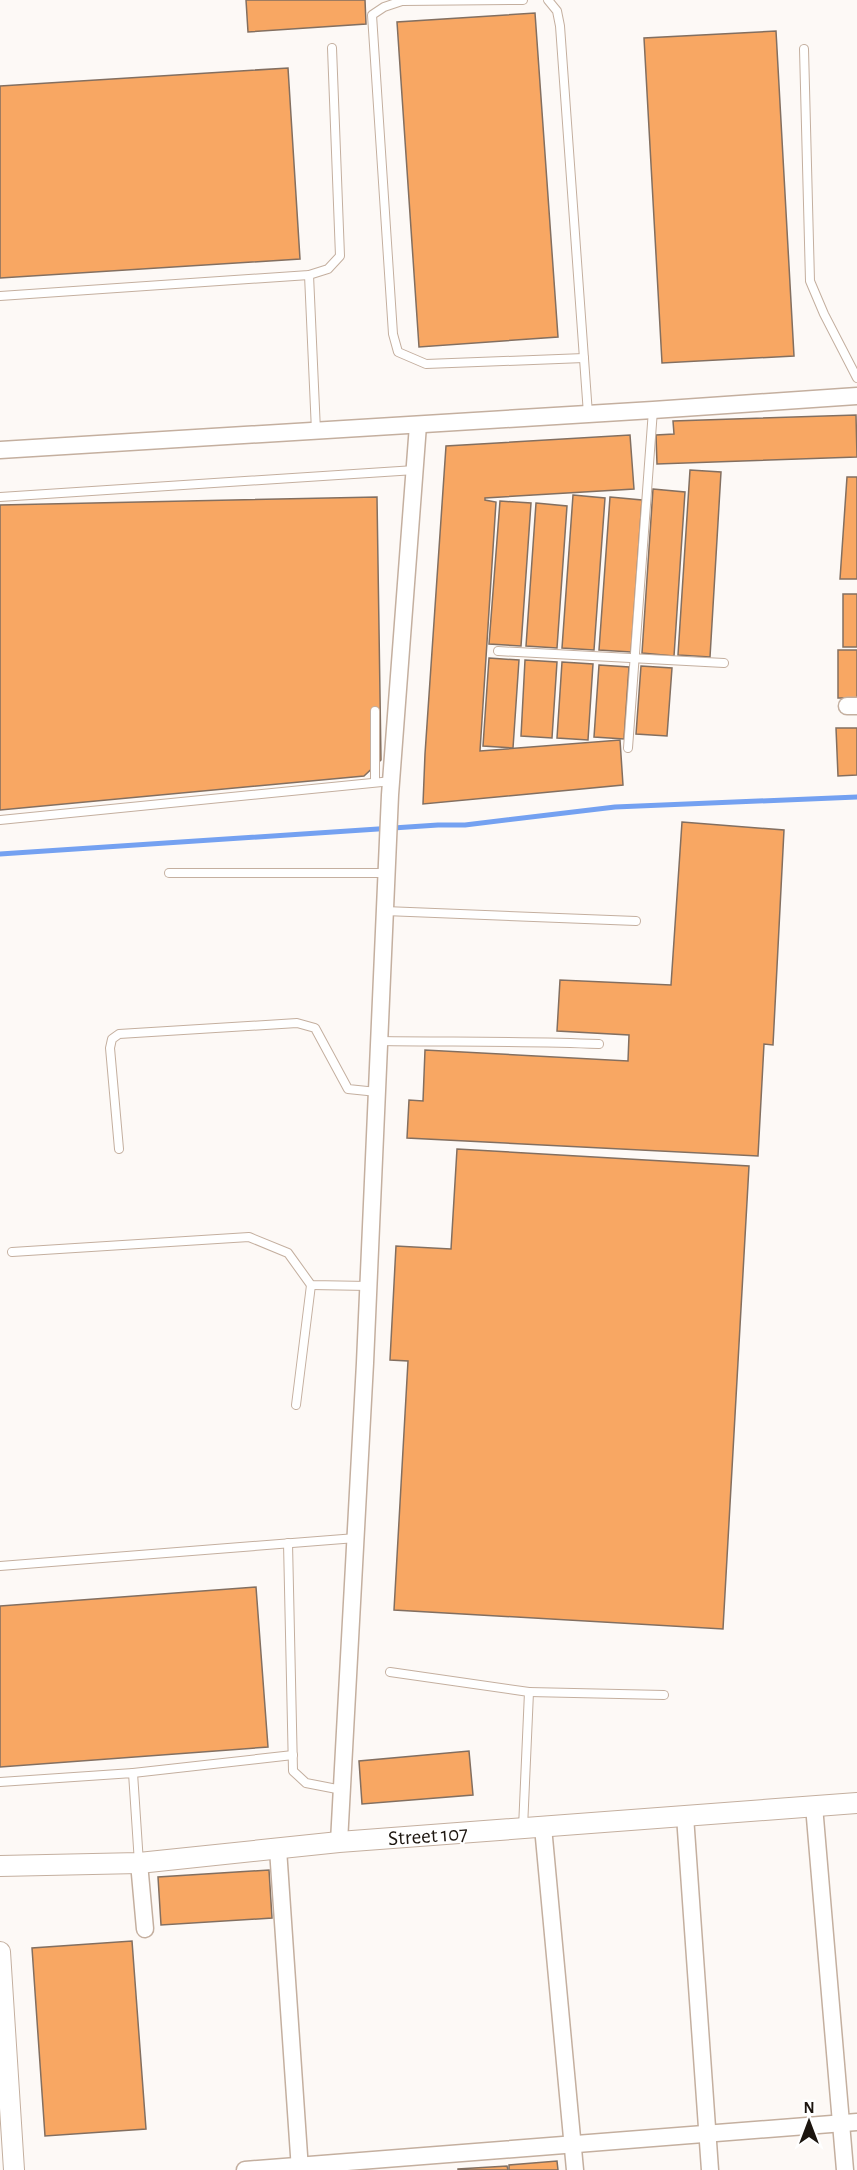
<svg xmlns="http://www.w3.org/2000/svg" width="857" height="2170" viewBox="0 0 857 2170" font-family="'Alegreya Sans',sans-serif">
  <style>
    .lines { fill: none; stroke-linecap: round; stroke-linejoin: round }
    .stream { stroke: #74a1f1; stroke-width: 5 }
    .building { fill: #f8a763; stroke: #836f60; stroke-width: 1.5 }
    .service-casing { stroke: #c4af9f; stroke-width: 10 }
    .minor-casing { stroke: #c4af9f; stroke-width: 19 }
    .tertiary-casing { stroke: #c4af9f; stroke-width: 22 }
    .service { stroke: #fff; stroke-width: 8 }
    .minor { stroke: #fff; stroke-width: 16 }
    .tertiary { stroke: #fff; stroke-width: 20 }
    .labels { text-anchor: middle; dominant-baseline: central; stroke-width: 4.5; stroke-linejoin: round; paint-order: stroke }
    .street-label { font-size: 21px; fill: #1c150f; stroke: #fff }
  </style>
  <rect width="100%" height="100%" fill="#fdf9f6"/>
  <g class="lines">
    <path class="stream" d="M0,854L438,825H465L615,807L857,797"/>
  </g>
  <g class="building">
    <path d="M246,0H365L366,24L248,32Z"/>
    <path d="M535,13L558,337L419,347L397,22Z"/>
    <path d="M776,31L794,356L662,363L644,38Z"/>
    <path d="M288,68L300,259L0,278V86Z"/>
    <path d="M856,415L857,457L657,464L656,435L674,434L673,421Z"/>
    <path d="M630,435L634,489L485,498V500L496,502L480,751L620,740L623,785L423,804L425,754L446,446Z"/>
    <path d="M690,470L721,472L710,657L678,655Z"/>
    <path d="M847,477H857V579H840Z"/>
    <path d="M653,489L685,492L674,656L642,653Z"/>
    <path d="M573,495L605,498L594,650L562,648Z"/>
    <path d="M377,497L381,760L364,776L0,810V505Z"/>
    <path d="M610,497L642,500L631,652L599,650Z"/>
    <path d="M500,501L531,503L521,646L489,644Z"/>
    <path d="M536,503L567,506L557,648L526,646Z"/>
    <rect x="843" y="594" width="14" height="53"/>
    <rect x="838" y="650" width="19" height="48"/>
    <path d="M489,658L519,660L513,748L483,746Z"/>
    <path d="M525,660L557,662L552,738L521,736Z"/>
    <path d="M562,662L593,664L588,740L557,738Z"/>
    <path d="M599,665L629,667L624,739L594,737Z"/>
    <path d="M641,666L672,668L667,736L636,734Z"/>
    <path d="M836,728H857V775L838,776Z"/>
    <path d="M682,822L784,830L773,1045L764,1044L758,1156L407,1138L409,1100L423,1101L425,1050L628,1061L629,1035L557,1031L560,980L671,985Z"/>
    <path d="M457,1149L749,1166L723,1629L394,1610L408,1361L390,1360L396,1246L451,1249Z"/>
    <path d="M256,1587L268,1747L0,1767V1606Z"/>
    <path d="M469,1751L473,1795L362,1804L359,1761Z"/>
    <path d="M269,1870L272,1918L161,1925L158,1877Z"/>
    <path d="M132,1941L146,2129L45,2136L32,1948Z"/>
    <path d="M557,2161L558,2170H509V2165Z"/>
    <path d="M507,2166L508,2170H458V2169Z"/>
  </g>
  <g class="lines">
    <g class="service-casing">
      <g id="service">
        <path d="M523,0L402,1L384,7L372,15L393,334L398,352L426,364L584,358"/>
        <path d="M548,0L557,11L560,26L588,414"/>
        <path d="M804,49L810,281L824,314L857,378"/>
        <path d="M309,275L316,431"/>
        <path d="M0,296L309,275L328,269L340,256L332,48"/>
        <path d="M0,497L415,470"/>
        <path d="M498,651L724,663"/>
        <path d="M375,711V782"/>
        <path d="M628,748L653,410"/>
        <path d="M0,820L392,781"/>
        <path d="M169,873H387"/>
        <path d="M385,911L636,921"/>
        <path d="M380,1041C453,1042 526,1041 599,1044"/>
        <path d="M119,1149L110,1048L112,1039L119,1034L297,1023L315,1028L348,1089L377,1092"/>
        <path d="M12,1252L249,1237L288,1253L311,1285L369,1286"/>
        <path d="M296,1405L311,1285"/>
        <path d="M288,1543L293,1771L306,1783L342,1790"/>
        <path d="M0,1566L356,1538"/>
        <path d="M390,1672L529,1692L523,1828"/>
        <path d="M529,1692L664,1695"/>
        <path d="M133,1773L293,1755"/>
        <path d="M0,1782L133,1773L139,1863"/>
      </g>
    </g>
    <g class="minor-casing">
      <g id="minor">
        <path d="M0,450L653,410L857,396"/>
        <path d="M847,706H857"/>
        <path d="M814,1806L845,2170"/>
        <path d="M685,1816L710,2170"/>
        <path d="M543,1827L575,2170"/>
        <path d="M339,1842L365,1363L390,795L418,425"/>
        <path d="M278,1849L300,2170"/>
        <path d="M139,1863L145,1929"/>
        <path d="M245,2170L857,2122"/>
      </g>
    </g>
    <g class="tertiary-casing">
      <g id="tertiary">
        <path d="M0,1866L139,1863L339,1842L857,1803"/>
        <path d="M0,1952L14,2170"/>
      </g>
    </g>
    <use href="#service" class="service"/>
    <use href="#minor" class="minor"/>
    <use href="#tertiary" class="tertiary"/>
  </g>
  <g class="labels">
    <g class="street-label">
      <text transform="translate(428 1836) rotate(-4)">Street 107</text>
    </g>
  </g>
  <g transform="translate(809 2122)" stroke="#ffffff" stroke-width="4.5" paint-order="stroke">
  <path d="M0-4.5L10 22L0 15L-10 22Z" fill="#1c150f"/>
  <text y="-9" font-size="16" font-weight="bold" text-anchor="middle" fill="#1c150f">N</text>
  </g>
</svg>
